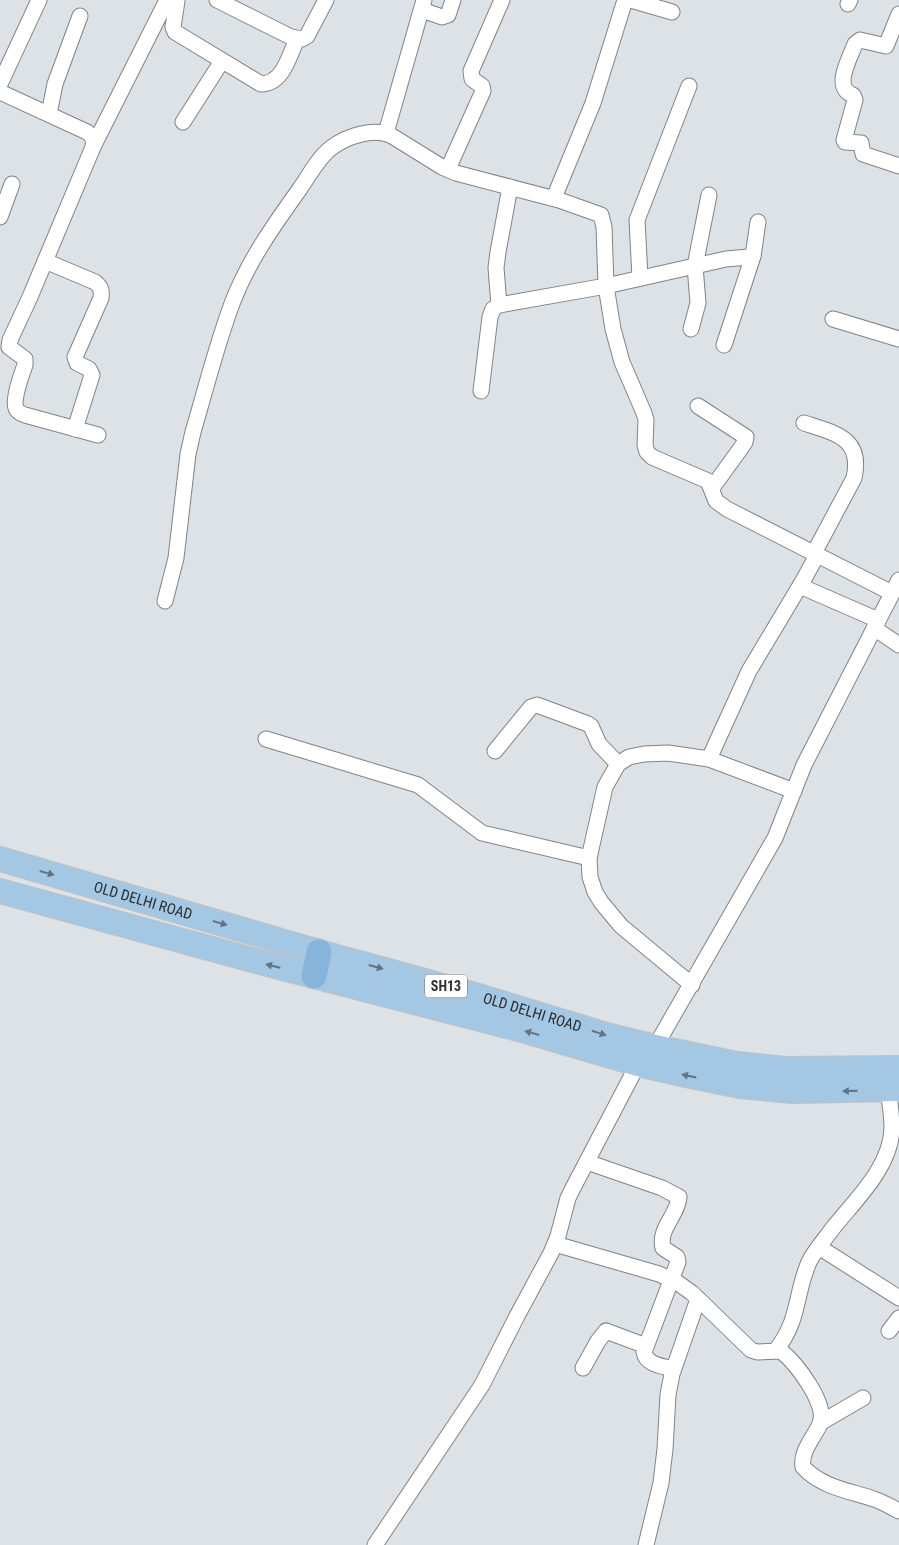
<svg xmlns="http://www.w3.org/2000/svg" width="899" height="1545" viewBox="0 0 899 1545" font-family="'Roboto Condensed',sans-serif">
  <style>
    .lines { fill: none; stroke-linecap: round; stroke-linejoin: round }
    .minor-casing { stroke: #7f8388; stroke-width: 17 }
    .primary-casing { stroke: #c0c1c1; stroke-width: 26 }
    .trunk-casing { stroke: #c0c1c1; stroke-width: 27 }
    .minor { stroke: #fff; stroke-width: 15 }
    .primary { stroke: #a4c7e4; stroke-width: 24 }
    .trunk { stroke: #86b4db; stroke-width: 25 }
    .oneway { fill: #637382 }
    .labels { text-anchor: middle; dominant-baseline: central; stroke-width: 4; stroke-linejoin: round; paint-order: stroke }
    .shield { fill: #fff; stroke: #6c6d6f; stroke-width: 1 }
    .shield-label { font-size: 14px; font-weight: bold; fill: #2d2f31 }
    .street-label { font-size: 15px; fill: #2d2f31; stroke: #fff }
  </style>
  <rect width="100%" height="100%" fill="#dde2e7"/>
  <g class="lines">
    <g class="minor-casing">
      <g id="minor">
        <path d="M217,0L291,37L302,39L307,36L326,0"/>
        <path d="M631,0L672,12"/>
        <path d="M177,1L173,27L175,32L261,84C283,84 289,56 297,39"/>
        <path d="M848,4L850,0"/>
        <path d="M422,10L442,17L448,15L453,0"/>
        <path d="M899,14L886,46L860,40L855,44C850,58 832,88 853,95L855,100L844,140L845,142L861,143L863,154L899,166"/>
        <path d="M0,84L39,0"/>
        <path d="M0,92L87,132C93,137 94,139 93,147L30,297L10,340L9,347L25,359V365C22,373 12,401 16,408C17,412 22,414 25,415L98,435"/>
        <path d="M49,114L55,84L80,16"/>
        <path d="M183,122L222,61"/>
        <path d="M386,133L424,0"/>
        <path d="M93,147L167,0"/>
        <path d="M448,169L483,91L482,86L472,79L471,71L502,0"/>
        <path d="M554,198L593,103L625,0"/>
        <path d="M0,217L12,184"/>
        <path d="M45,261L95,282C101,287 102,290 101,298L75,357L77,363L89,369L92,375L75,429"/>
        <path d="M640,278L637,220L689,86"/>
        <path d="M499,305L496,268L498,252L510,187"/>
        <path d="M833,319L899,339"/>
        <path d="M691,329L698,303L695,266L709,195"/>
        <path d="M724,345L753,256"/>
        <path d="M481,391L490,317L493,309L499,305L606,286L726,259L749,257L753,256L758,222"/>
        <path d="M698,406L746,437L745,442L741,448L712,488"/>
        <path d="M804,423C835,433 863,438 854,478L814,553"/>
        <path d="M800,586L878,620"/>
        <path d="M165,601L176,558L188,454L193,432C206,388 217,343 233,301C249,260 274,225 299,190C309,176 318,158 331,148C347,136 374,127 392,136L442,167L456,173L559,200L601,215L604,227L606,286L613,329L622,362L644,413L646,420L645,445L647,452L652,457L708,481L716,501L727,509L892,593"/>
        <path d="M874,628L899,645"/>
        <path d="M266,739L418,785L482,833L589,858"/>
        <path d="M495,751L531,707L537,705L588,724L591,726L599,744L618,764"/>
        <path d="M709,759L749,671L804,579L817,555"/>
        <path d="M692,985L621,926L601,902L595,892L590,877L589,858L605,787L618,764L629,757L644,754L668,753L709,759L794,791"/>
        <path d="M655,1047L775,838L804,765L899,580"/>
        <path d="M587,1162L662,1188L679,1197C678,1215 658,1228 663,1248L677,1257L678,1262L644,1352C646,1365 663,1366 673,1369"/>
        <path d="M555,1244L659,1274L678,1283L692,1293L751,1350L757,1352L781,1351C796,1363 828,1404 820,1424C814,1437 800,1452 803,1467C821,1487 850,1491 874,1499C883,1502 891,1507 899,1511"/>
        <path d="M819,1247L899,1298"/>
        <path d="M889,1331L899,1318"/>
        <path d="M776,1350C800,1320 795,1294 809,1262C815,1250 825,1239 833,1228C856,1199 891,1167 892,1128C892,1116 890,1103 888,1090"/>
        <path d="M583,1368L598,1341L606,1331L646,1346"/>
        <path d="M820,1423L863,1398"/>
        <path d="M375,1545L482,1385L517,1316L551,1253L558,1236L568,1198L574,1186L638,1064"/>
        <path d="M646,1545L661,1483L665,1449L668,1395L672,1374L698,1299"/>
      </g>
    </g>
    <g class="primary-casing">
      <g id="primary">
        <path id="s1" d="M0,859L319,952L465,992L610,1036L655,1047L737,1064L785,1069L899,1068"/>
        <path d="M0,891L256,961L522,1030L638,1064L686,1075L740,1086L793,1091L899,1089"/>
      </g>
    </g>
    <g class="trunk-casing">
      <path id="trunk" d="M314,976L319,952"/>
    </g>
    <use href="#minor" class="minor"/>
    <use href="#primary" class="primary"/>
    <use href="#trunk" class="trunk"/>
  </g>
  <defs><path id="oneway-solid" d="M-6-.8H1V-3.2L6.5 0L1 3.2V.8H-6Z" transform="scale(1.25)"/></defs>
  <g class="oneway">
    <use href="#oneway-solid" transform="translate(47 873) rotate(16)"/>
    <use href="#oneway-solid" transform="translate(220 923) rotate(16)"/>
    <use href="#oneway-solid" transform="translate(273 966) rotate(-166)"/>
    <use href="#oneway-solid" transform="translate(376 967) rotate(15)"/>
    <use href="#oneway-solid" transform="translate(532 1033) rotate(-164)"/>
    <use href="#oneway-solid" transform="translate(599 1033) rotate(17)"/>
    <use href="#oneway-solid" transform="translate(689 1076) rotate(-168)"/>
    <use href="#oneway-solid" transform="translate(850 1091) rotate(179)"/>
  </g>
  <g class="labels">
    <rect class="shield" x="425" y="974.5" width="42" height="23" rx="4"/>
    <g class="shield-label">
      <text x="446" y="986">SH13</text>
    </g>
    <g class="street-label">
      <text stroke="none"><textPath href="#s1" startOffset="149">OLD DELHI ROAD</textPath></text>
      <text stroke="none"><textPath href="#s1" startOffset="554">OLD DELHI ROAD</textPath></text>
    </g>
  </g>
</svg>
